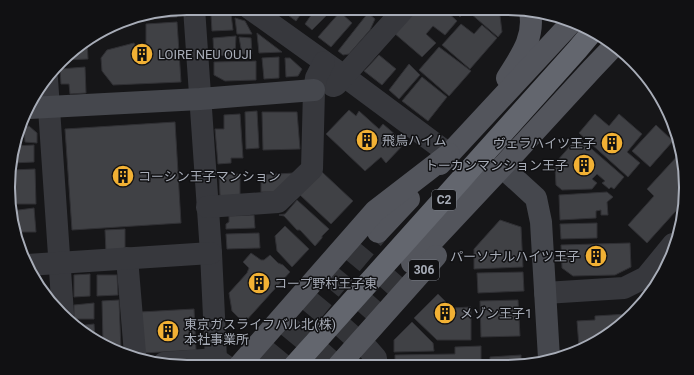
<svg xmlns="http://www.w3.org/2000/svg" width="694" height="375" viewBox="0 0 694 375" font-family="Roboto,'Noto Sans JP',sans-serif">
  <style>
    .building { fill: #404145; stroke: #303034 }
    .lines { fill: none; stroke-linecap: round; stroke-linejoin: round }
    .primary-tunnel { stroke: #333438; stroke-width: 22; stroke-dasharray: 22 11; stroke-linecap: butt }
    .street { stroke: #37383d; stroke-width: 22 }
    .secondary { stroke: #45474d; stroke-width: 22 }
    .primary { stroke: #53555c; stroke-width: 22 }
    .highway { stroke: #63666e; stroke-width: 22 }
    .labels { text-anchor: middle; dominant-baseline: central; stroke-width: 3; stroke-linejoin: round; paint-order: stroke }
    .shield { fill: #111113; stroke: #7b7e86; stroke-width: 1 }
    .shield-label { font-size: 12px; font-weight: bold; fill: #a8adb8 }
    .poi-label { font-size: 13px; fill: #a8adb8; stroke: #111113; text-anchor: start }
    .rim { fill: none; stroke: #a8adb8; stroke-width: 2 }
  </style>
  <rect width="100%" height="100%" fill="#161618"/>
  <g class="building">
    <path d="M282,8H305L296,21L281,10Z"/>
    <path d="M316,8H328L329,10L326,16L312,30L305,24Z"/>
    <path d="M347,8H361L355,14Z"/>
    <path d="M415,8H443L457,21L445,35L433,26L426,34L436,43L422,57L394,33Z"/>
    <path d="M451,8H468L460,17Z"/>
    <path d="M474,8H499L502,32L498,37L470,13Z"/>
    <path d="M225,9L231,14L233,30L212,31L211,15L219,10Z"/>
    <path d="M177,10V17L155,18V13Z"/>
    <path d="M340,12L352,23L331,47L318,37Z"/>
    <path d="M368,13L375,19L370,30L349,54L343,55L338,51Z"/>
    <path d="M235,18L245,21L252,34H237Z"/>
    <path d="M177,22L181,82L113,85L102,71L101,58L107,50L134,43L136,47H141L146,45V24Z"/>
    <path d="M461,24L474,34L482,25L497,38L470,69L442,45Z"/>
    <path d="M257,33L282,52L259,53Z"/>
    <path d="M236,36L235,55L214,56L213,38Z"/>
    <path d="M239,37L251,38L252,54H242Z"/>
    <path d="M87,40L88,59L64,60L78,45Z"/>
    <path d="M439,47L471,71L449,96L419,70Z"/>
    <path d="M379,55L396,69L382,85L364,71Z"/>
    <path d="M279,57V78L264,79L262,58Z"/>
    <path d="M285,58H290L302,69L298,76L286,77Z"/>
    <path d="M256,61V80L225,81L214,75V62Z"/>
    <path d="M409,64L420,75L399,99L389,90Z"/>
    <path d="M85,67L86,93L70,94L69,84H61L60,69Z"/>
    <path d="M422,77L447,97L428,121L402,101Z"/>
    <path d="M349,110L356,116L359,111L379,129L383,124L405,143L386,163L381,157L365,171L326,134Z"/>
    <path d="M257,111L259,148L246,149L245,112Z"/>
    <path d="M262,112H297L300,149L263,150Z"/>
    <path d="M240,114L243,158H231V163L218,164L215,129H224V115Z"/>
    <path d="M595,114L609,126L619,114L642,134L627,152L640,163L628,177L579,133Z"/>
    <path d="M175,122L181,223L72,230L65,129Z"/>
    <path d="M656,125L673,141L650,167L632,151Z"/>
    <path d="M29,126L37,133V143L25,142L24,127Z"/>
    <path d="M19,130V139H15Z"/>
    <path d="M578,137L624,177L614,189L611,187L609,189L602,183L605,181L597,174L592,179L597,183L592,189L562,190L556,185L555,167L559,163L557,161Z"/>
    <path d="M34,145V162L12,163L14,146Z"/>
    <path d="M681,152L684,202L647,243L628,225L654,196L647,189Z"/>
    <path d="M35,169L36,204H9L8,199L11,170Z"/>
    <path d="M322,172L353,201L331,224L300,195Z"/>
    <path d="M294,173L276,192H261V175Z"/>
    <path d="M240,174V197L224,198L220,195L219,175Z"/>
    <path d="M607,192L613,197L607,202L608,215H601V210L596,211V218L560,220L559,195Z"/>
    <path d="M297,200L329,229L322,236V238L315,246L300,230H297L284,216L279,215L285,214Z"/>
    <path d="M34,208L36,232H16L11,211Z"/>
    <path d="M254,215L255,228L226,229V224L229,222V216Z"/>
    <path d="M500,220L521,227L523,267L474,269V249Z"/>
    <path d="M597,223V238L561,239L560,224Z"/>
    <path d="M285,226L309,249L292,267L277,251L275,236Z"/>
    <path d="M125,229V251L106,252L105,230Z"/>
    <path d="M259,233L260,248L227,249L226,234Z"/>
    <path d="M630,243L631,267L615,275L573,276L562,268L561,245Z"/>
    <path d="M251,253L261,260H264L270,255L278,263L283,265L290,272L244,323L232,311L229,293L247,273L249,268L243,262Z"/>
    <path d="M523,272L524,291L478,293L477,273Z"/>
    <path d="M90,274V296L74,297V275Z"/>
    <path d="M97,275H117L118,295L97,296Z"/>
    <path d="M438,294L452,308L471,307V340H437L414,318Z"/>
    <path d="M119,300L121,350L101,344L103,341L102,301Z"/>
    <path d="M518,300L520,336L481,337L480,301Z"/>
    <path d="M94,303V319H74V305Z"/>
    <path d="M194,309L196,350L143,353L140,312Z"/>
    <path d="M628,314L606,337L579,347L577,321L595,320V316Z"/>
    <path d="M412,322L433,343L434,351L394,352V340Z"/>
    <path d="M94,324L95,339H93L77,326Z"/>
    <path d="M481,346V366H395V355L455,354V347Z"/>
    <path d="M521,355V366H490V357Z"/>
  </g>
  <g class="lines">
    <g class="primary-tunnel">
      <path d="M267,366L378,232"/>
      <path d="M320,366L412,263"/>
    </g>
    <g class="street">
      <path d="M194,8L211,253L216,359"/>
      <path d="M249,8L344,76L449,154"/>
      <path d="M47,79L63,314"/>
      <path d="M333,86L336,85L405,8"/>
      <path d="M207,207L278,202L312,169L314,90L316,78L324,62"/>
      <path d="M127,258L135,354"/>
      <path d="M27,265L211,253"/>
      <path d="M545,293L624,288L646,277L673,244"/>
      <path d="M361,341L376,358V366"/>
      <path d="M164,363L216,359L226,366"/>
    </g>
    <g class="secondary">
      <path d="M29,108L200,99L314,90"/>
      <path d="M502,167L536,198L541,222L549,358"/>
    </g>
    <g class="primary">
      <path d="M507,78C520,57 535,38 530,12"/>
      <path d="M440,164L570,24"/>
      <path d="M378,232L409,199"/>
      <path d="M412,263L502,167L592,69L613,47"/>
      <path d="M239,366L375,211L449,154"/>
      <path d="M338,366L436,256"/>
    </g>
    <path class="highway" d="M294,366L577,50L593,31"/>
  </g>
  <defs>
    <g id="building-disc" transform="scale(1.15)"><circle r="9.5" fill="#f2b134" stroke="#111113"/><path d="M-4-6H4V6H1V3H-1V6H-4ZM-2.5-4.3h1.7v1.8h-1.7ZM.8-4.3h1.7v1.8H.8ZM-2.5-1h1.7V.8h-1.7ZM.8-1h1.7V.8H.8Z" fill="#111"/></g>
  </defs>
  <g fill-rule="evenodd">
    <use href="#building-disc" x="142" y="54"/>
    <use href="#building-disc" x="367" y="140"/>
    <use href="#building-disc" x="612" y="143"/>
    <use href="#building-disc" x="584" y="165"/>
    <use href="#building-disc" x="123" y="176"/>
    <use href="#building-disc" x="596" y="256"/>
    <use href="#building-disc" x="259" y="283"/>
    <use href="#building-disc" x="445" y="313"/>
    <use href="#building-disc" x="168" y="331"/>
  </g>
  <g class="labels">
    <g class="shield">
      <rect x="432" y="190" width="24" height="20" rx="3"/>
      <rect x="409" y="260" width="30" height="20" rx="3"/>
    </g>
    <g class="shield-label">
      <text x="444" y="200">C2</text>
      <text x="424" y="270">306</text>
    </g>
    <g class="poi-label">
      <text x="158" y="54">LOIRE NEU OUJI</text>
      <text x="382" y="140">飛鳥ハイム</text>
      <text x="596" y="143" text-anchor="end">ヴェラハイツ王子</text>
      <text x="568" y="165" text-anchor="end">トーカンマンション王子</text>
      <text x="138" y="176">コーシン王子マンション</text>
      <text x="580" y="256" text-anchor="end">パーソナルハイツ王子</text>
      <text x="274" y="283">コープ野村王子東</text>
      <text x="460" y="313">メゾン王子1</text>
      <text x="184" y="324">東京ガスライフバル北(株)<tspan x="184" dy="15">本社事業所</tspan></text>
    </g>
  </g>
  <path d="M0 0H694V375H0ZM187 15H507A172 172 0 0 1 679 187V188A172 172 0 0 1 507 360H187A172 172 0 0 1 15 188V187A172 172 0 0 1 187 15Z" fill="#111113" fill-rule="evenodd"/>
  <path class="rim" d="M187 15H507A172 172 0 0 1 679 187V188A172 172 0 0 1 507 360H187A172 172 0 0 1 15 188V187A172 172 0 0 1 187 15Z"/>
</svg>
